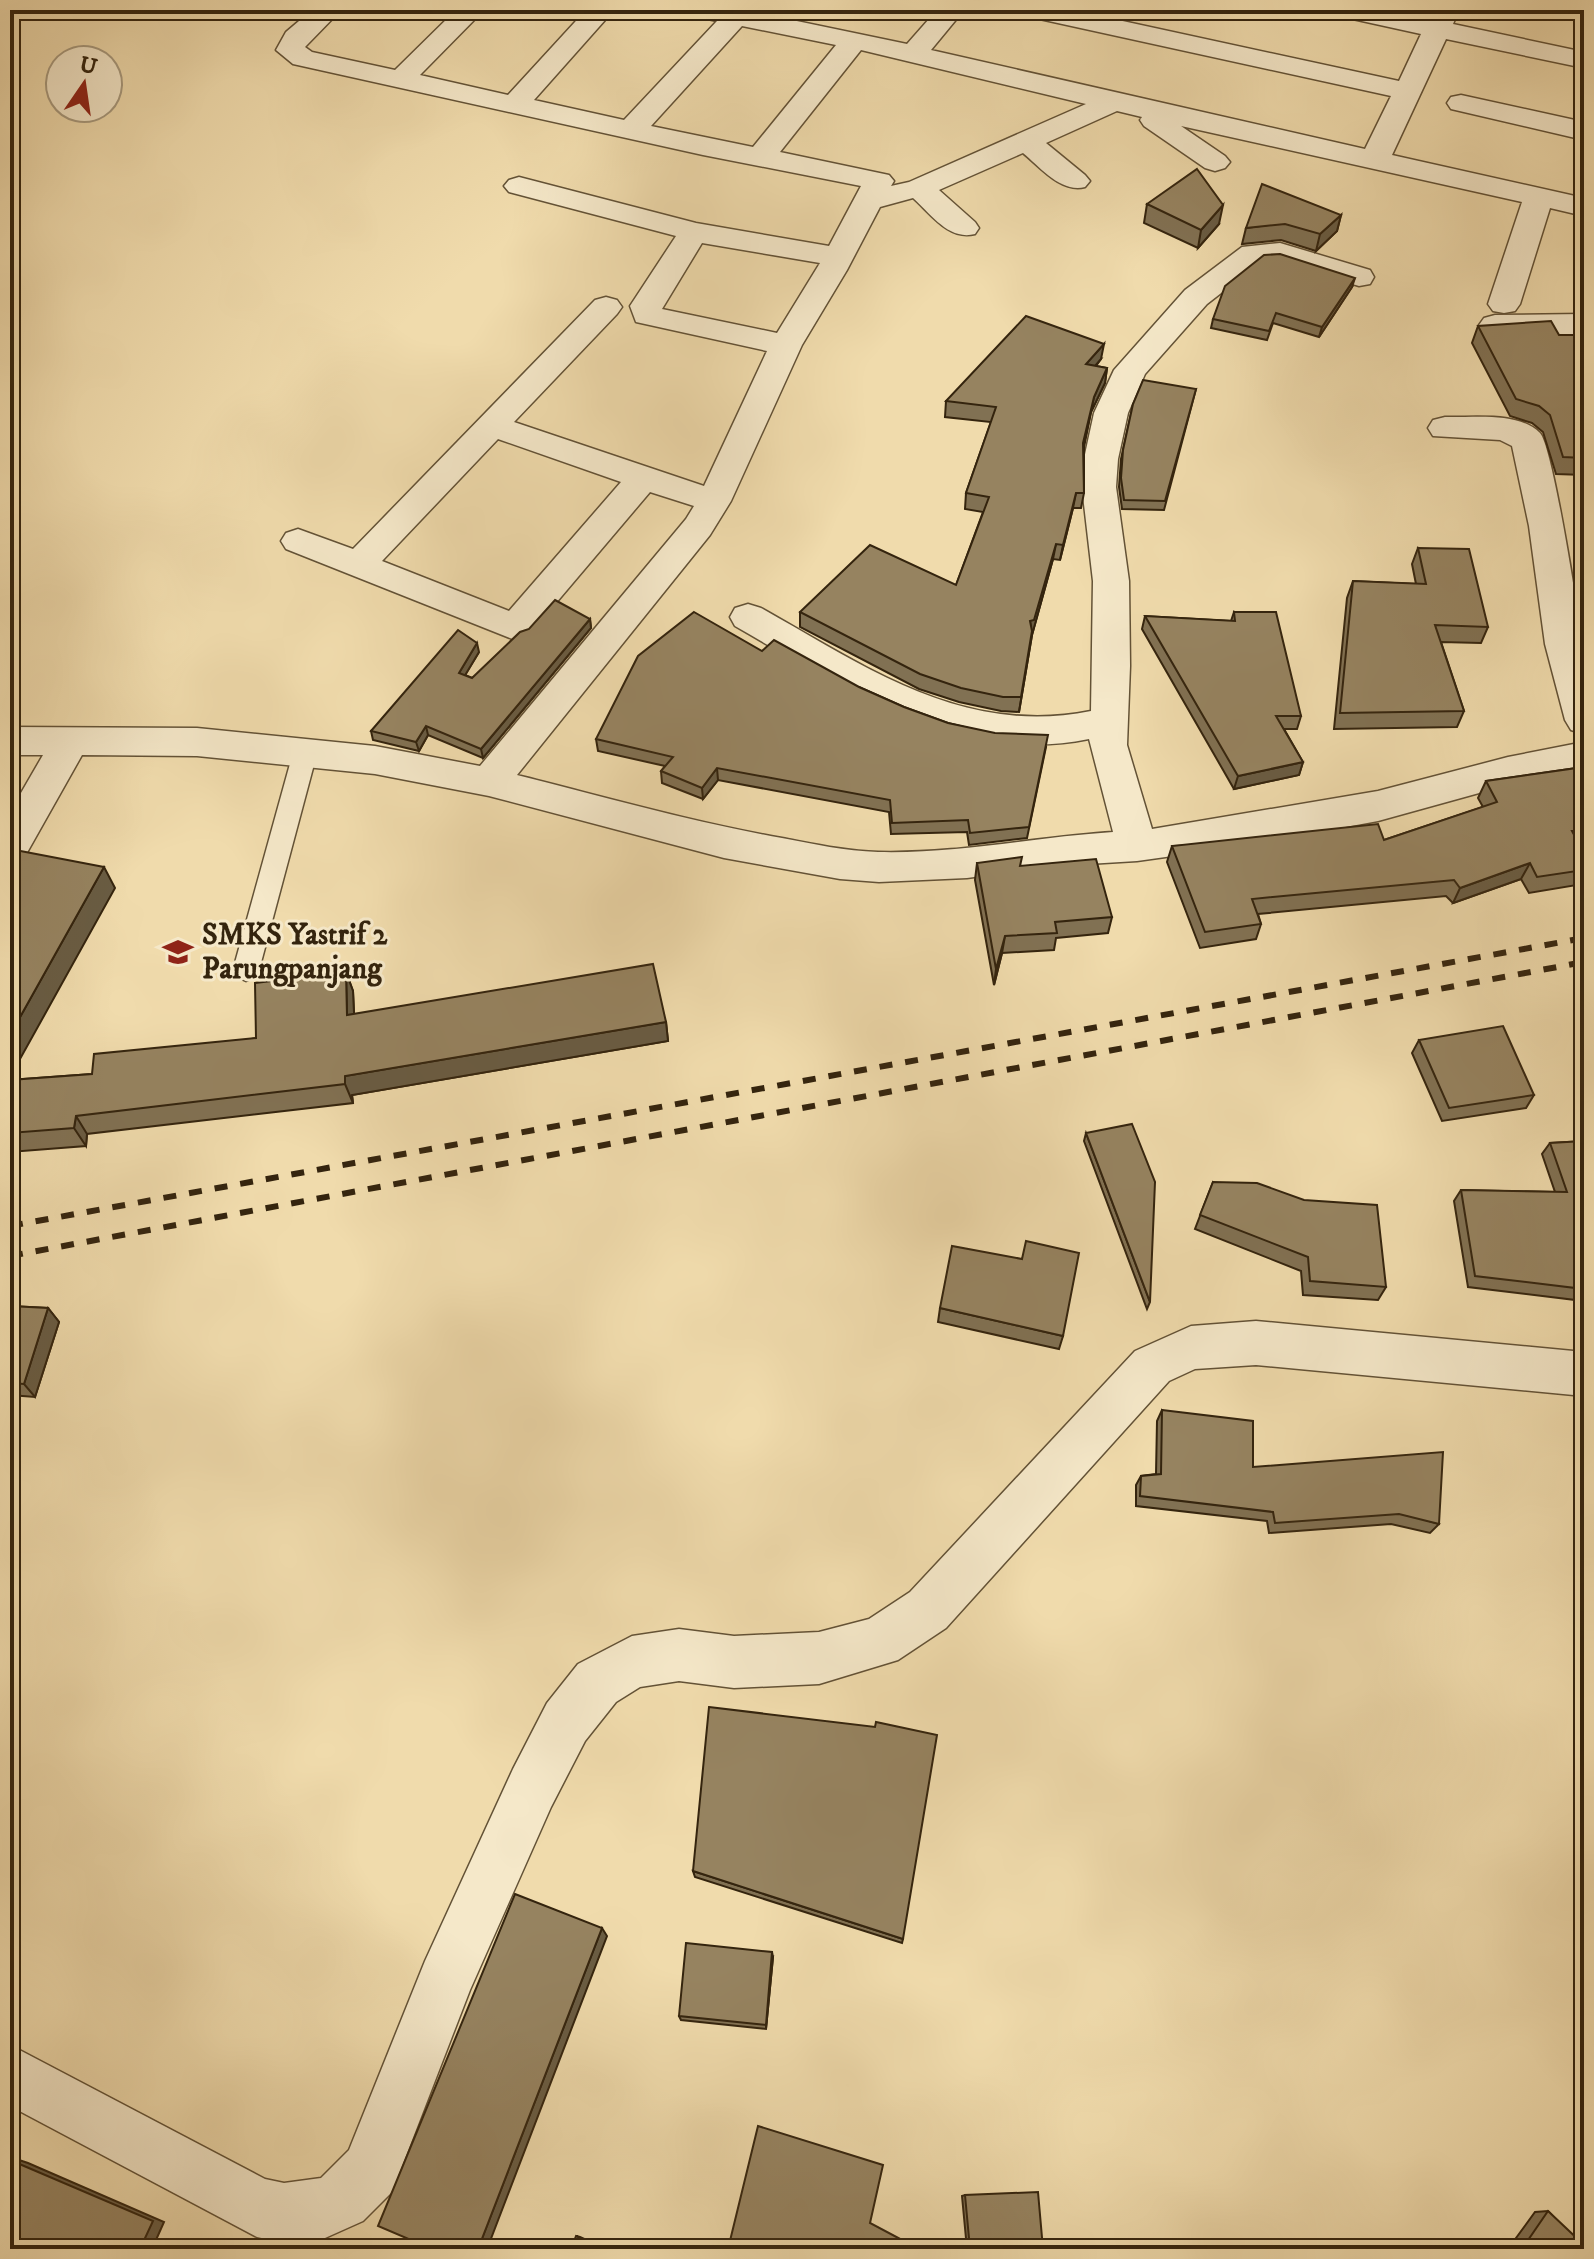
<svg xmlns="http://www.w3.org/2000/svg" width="1594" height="2259" viewBox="0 0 1594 2259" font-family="'IM FELL DW Pica',serif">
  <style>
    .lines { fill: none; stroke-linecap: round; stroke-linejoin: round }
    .lane-casing { stroke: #635236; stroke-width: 3 }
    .street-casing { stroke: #635236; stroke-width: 3 }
    .lane { fill: #f5e8c9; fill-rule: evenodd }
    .street { fill: #f5e8c9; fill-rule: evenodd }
    .rail { stroke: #34240e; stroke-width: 6; stroke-dasharray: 13 13; stroke-linecap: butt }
    .wall { fill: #817153; stroke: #34240e; stroke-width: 2 }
    .shaded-wall { fill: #695c43; stroke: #34240e; stroke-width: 2 }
    .building { fill: #968360; stroke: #34240e; stroke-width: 2 }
    .labels { text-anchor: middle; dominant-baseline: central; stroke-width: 6; stroke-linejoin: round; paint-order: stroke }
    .poi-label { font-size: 30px; font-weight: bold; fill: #34240e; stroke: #f5e8c9; text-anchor: start }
  </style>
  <rect width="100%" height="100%" fill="#f0dbac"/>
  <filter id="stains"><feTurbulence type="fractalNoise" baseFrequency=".0025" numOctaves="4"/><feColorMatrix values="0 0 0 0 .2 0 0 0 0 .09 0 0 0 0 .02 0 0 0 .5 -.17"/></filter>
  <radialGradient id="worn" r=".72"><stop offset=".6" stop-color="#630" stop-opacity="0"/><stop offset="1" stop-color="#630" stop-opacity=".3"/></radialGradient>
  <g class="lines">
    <g class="lane-casing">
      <path id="lane" d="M305,744L314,747L317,753L259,970L255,977L246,981L237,977L233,970L293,753L296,747Z"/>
    </g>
    <g class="street-casing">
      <g id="street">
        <path d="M312,10H341L305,47L312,52L395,70L456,10H484L420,75L508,95L586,10H614L534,100L624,120L717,21L694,16L691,10H744L907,44L937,10H964L931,50L1365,149L1391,96L1035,18L1025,16L1022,10H1072L1399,81L1421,34L1339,16L1336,10H1387L1428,19L1433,10H1459L1453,24L1584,52V68L1446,39L1392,155L1584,198V216L1550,208L1520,304L1515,311L1504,313L1493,311L1488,304L1522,202L1181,126L1225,156L1230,162L1225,168L1215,171L1205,168L1144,126L1140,120L1142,117L1117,111L1046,143L1085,175L1090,181L1085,187C1061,193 1041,168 1023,153L939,190L975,222L979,228L975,234C949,241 931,214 913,198L880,207L847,270L802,345L731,501L710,535L517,775C605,797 692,822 782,838C814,844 845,851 878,852C957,854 1035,837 1113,832L1089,739C959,766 843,688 735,626L730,617L735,608L748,604L761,608C866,667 964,737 1091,711L1093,581L1082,487L1084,459L1094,413L1114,370L1185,290L1242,247L1280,243L1370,270L1374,277L1370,284L1359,286L1278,261L1261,262L1207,304L1145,374L1128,413L1118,459L1116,487L1129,581L1130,666L1127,745L1152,829L1378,791L1508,757L1584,742V770L1508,785L1378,821L1237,847L1137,861L1055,866L967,878L879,882L840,879L724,858L489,796L375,774L197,756L82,755L24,858L10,862V812L43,755H10V727L197,728L375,746L480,766L686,519L694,506L650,492L528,636L515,640L286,549L281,541L286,533L298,529L353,549L595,300L606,297L617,300L622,307L617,314L514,422L704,486L767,351L636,322L630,306L676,236L509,192L504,186L509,180L519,177L696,223L829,246L861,186L703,155L293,64L276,50L286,32ZM742,26L836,45L753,147L651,126ZM861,50L1086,104L909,182L891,186L894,181L889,175L780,152ZM702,243L820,263L777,333L662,309ZM498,439L621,482L509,611L382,561Z"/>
        <path d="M1461,95L1584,122V140L1451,109L1447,103L1451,97Z"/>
        <path d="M1584,314V334L1495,335L1484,332L1479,325L1484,318L1495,315Z"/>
        <path d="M1445,417C1473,418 1518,411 1540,433C1553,447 1580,624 1584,654C1587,680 1584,708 1584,734L1571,730L1565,720L1545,644L1529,526L1512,446L1500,440L1433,436L1428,428L1433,420Z"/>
        <path d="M1256,1321L1584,1352V1396L1256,1365L1195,1369L1169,1381L946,1628L898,1660L819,1684L734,1688L679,1681L640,1687L616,1702L585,1741L551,1807L470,1990L392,2192L363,2221L325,2238L284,2243L257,2237L10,2106V2045L265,2179L284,2183L321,2178L349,2150L425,1961L513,1769L547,1703L578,1664L632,1636L679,1629L734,1636L819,1632L869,1619L910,1592L1135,1351L1191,1326Z"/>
      </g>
    </g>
    <use href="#lane" class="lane"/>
    <use href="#street" class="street"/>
    <g class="rail">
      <path d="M10,1226L1584,938"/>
      <path d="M10,1256L1584,962"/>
    </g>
  </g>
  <g class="wall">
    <path d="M1147,204L1219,224L1198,248L1144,223Z"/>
    <path d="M1341,215L1337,231L1316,251L1281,240L1242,244L1246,228Z"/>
    <path d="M1352,287L1319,337L1273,323L1267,340L1211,328L1213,319Z"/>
    <path d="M1478,326L1559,335H1584V475L1556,474L1543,432L1532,423L1510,416L1472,343Z"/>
    <path d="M1101,359L1096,366L1107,368L1105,383L1091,412L1084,447V493L1081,508H1073L1060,560L1053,559L1032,635L1019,712L1001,711L959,702L919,689L800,627V612L956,585L983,512L965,509L966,493L991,422L945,417L946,401Z"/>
    <path d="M1196,389L1164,510L1122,509L1119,487L1121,459L1133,404Z"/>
    <path d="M1418,548L1488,627L1481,643L1441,642L1464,711L1457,727L1334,729L1347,598L1353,581L1416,584L1412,564Z"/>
    <path d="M1584,593V640L1579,603Z"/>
    <path d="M1234,612L1301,716L1297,729H1284L1303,762L1299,775L1234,789L1142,629L1145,616L1231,621Z"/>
    <path d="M590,619L591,628L483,758L428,735L419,751L373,740L371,731L479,652L465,675L472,678Z"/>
    <path d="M859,687L904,707L948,723L1046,747L1027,838L969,845L967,832L891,834L889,812L718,780L703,799L662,783L661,771L665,766L598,751L596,739Z"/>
    <path d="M1584,767V847H1581L1584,853L1583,884L1529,893L1521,879L1453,903L1446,896L1258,914L1261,924L1256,939L1200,948L1167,862L1172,846L1384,840L1483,807L1478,798L1486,781Z"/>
    <path d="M977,863L1021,866L1112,917L1108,933L1056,938L1054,950L1002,953L994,985L975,880Z"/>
    <path d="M346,972L353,991L354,1014L666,1022L668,1041L352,1095L353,1103L87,1134L86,1146L10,1152V1080L92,1074L256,1038Z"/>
    <path d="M1419,1040L1534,1095L1526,1108L1442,1121L1412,1053Z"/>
    <path d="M1086,1133L1150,1302L1147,1309L1084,1141Z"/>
    <path d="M1584,1141V1301L1468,1287L1454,1201L1461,1190L1555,1192L1542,1154L1550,1143Z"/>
    <path d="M1213,1182L1386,1287L1378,1300L1303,1295L1301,1271L1195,1229Z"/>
    <path d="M10,1306L48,1308L59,1322L35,1397L10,1395Z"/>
    <path d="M940,1308L1063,1336L1059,1349L938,1322Z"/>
    <path d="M1162,1410L1253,1467L1439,1524L1430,1533L1391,1524L1269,1533L1267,1521L1136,1506V1485L1141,1476L1156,1474L1157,1421Z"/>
    <path d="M693,1871L903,1939L902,1943L695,1877Z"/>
    <path d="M773,1957L766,2029L681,2020L679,2016Z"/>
    <path d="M965,2195L1043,2249H967L962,2196Z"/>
    <path d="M1548,2211L1584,2249H1508L1535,2212Z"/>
    <path d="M1269,2241H1278L1300,2249H1268Z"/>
  </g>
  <g class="shaded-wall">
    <path d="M1223,205L1219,224L1198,248L1201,230Z"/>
    <path d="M1341,215L1337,231L1316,251L1320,234Z"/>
    <path d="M1355,278L1352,287L1319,337L1322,327Z"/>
    <path d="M1104,344L1101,359L1084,379L1086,364Z"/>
    <path d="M1107,368L1105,383L1091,412L1081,458L1094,397Z"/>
    <path d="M1076,493L1073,508L1060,560L1063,545Z"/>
    <path d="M1056,544L1053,559L1032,635L1019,712L1032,635L1030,621Z"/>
    <path d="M590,619L591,628L483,758L481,749Z"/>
    <path d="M477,643L479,652L461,682L459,673Z"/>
    <path d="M426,726L428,735L419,751L416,742Z"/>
    <path d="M1303,762L1299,775L1234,789L1238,776Z"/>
    <path d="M717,768L718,780L703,799L702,788Z"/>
    <path d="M1530,863L1521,879L1453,903L1460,888Z"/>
    <path d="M104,867L115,888L10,1077V1035Z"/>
    <path d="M1005,936L1002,953L994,985L996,969Z"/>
    <path d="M346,972L353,991L355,1034L347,1015Z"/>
    <path d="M666,1022L668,1041L352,1095L353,1103L345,1084V1076Z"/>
    <path d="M76,1116L87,1134L86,1146L74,1128Z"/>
    <path d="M48,1308L59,1322L35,1397L24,1384Z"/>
    <path d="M602,1928L607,1936L487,2249H478Z"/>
    <path d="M772,1952L773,1957L766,2029V2025Z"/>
    <path d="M10,2157L28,2163L164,2222L152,2249H140L10,2160Z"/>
    <path d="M576,2236L580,2237L606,2249H603Z"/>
  </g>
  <g class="building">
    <path d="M1197,169L1223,205L1201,230L1147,204Z"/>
    <path d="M1262,184L1341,215L1320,234L1285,224L1246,228Z"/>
    <path d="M1280,254L1355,278L1322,327L1276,313L1269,331L1213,319L1225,286L1264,255Z"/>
    <path d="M1026,316L1104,344L1086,364L1107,368L1094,397L1083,443L1084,493H1076L1063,545L1056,544L1034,620L1030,621L1032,631L1021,697H1003L961,688L920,674L800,612L870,545L956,585L989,497L966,493L996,407L946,401Z"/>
    <path d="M1551,321L1559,335H1584V458L1563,457L1550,415L1539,406L1516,399L1478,326Z"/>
    <path d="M1143,380L1196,389L1165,501L1124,500L1121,478L1123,450L1133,404Z"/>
    <path d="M1418,548L1469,549L1488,627L1435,625L1464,711L1340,713L1353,581L1426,584Z"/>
    <path d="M555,600L590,619L481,749L426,726L416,742L371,731L458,630L477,643L459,673L472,678L520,632L529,629Z"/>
    <path d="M694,612L762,651L774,640L859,687L904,707L948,723L995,733L1048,735L1029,827L970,833L968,820L892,823L890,800L717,768L702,788L661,771L673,757L596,739L638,656Z"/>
    <path d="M1234,612H1276L1301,716H1276L1303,762L1238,776L1145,616L1235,621Z"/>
    <path d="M1584,767V831H1572L1584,853V870L1537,877L1530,863L1460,888L1454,880L1252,899L1261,924L1205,932L1172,846L1378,824L1384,840L1497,802L1486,781Z"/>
    <path d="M10,849L104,867L10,1035Z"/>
    <path d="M1022,857L1020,866L1096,859L1112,917L1055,922L1057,933L1005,936L996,969L977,863Z"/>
    <path d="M653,964L666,1022L345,1076V1084L76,1116L74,1128L10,1133V1080L92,1074L94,1054L256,1038L255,983L346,972L347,1015Z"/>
    <path d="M1503,1026L1534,1095L1449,1108L1419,1040Z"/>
    <path d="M1132,1124L1155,1182L1150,1302L1086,1133Z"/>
    <path d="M1584,1141V1289L1475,1276L1461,1190L1567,1192L1550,1143Z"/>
    <path d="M1213,1182L1257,1183L1304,1200L1377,1205L1386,1287L1310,1281L1308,1257L1200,1215Z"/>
    <path d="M1026,1241L1079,1253L1063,1336L940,1308L952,1246L1022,1259Z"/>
    <path d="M10,1306L48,1308L24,1384L10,1383Z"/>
    <path d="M1162,1410L1253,1421V1467L1443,1452L1439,1524L1399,1514L1275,1523L1273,1512L1140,1496L1141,1476L1161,1474Z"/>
    <path d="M709,1707L875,1727L876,1722L937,1735L903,1939L693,1871Z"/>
    <path d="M515,1894L602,1928L478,2249H432L378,2226Z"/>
    <path d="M686,1943L772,1952L766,2025L679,2016Z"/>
    <path d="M758,2126L883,2165L870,2223L919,2249H728Z"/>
    <path d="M10,2160L153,2221L140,2249H10Z"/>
    <path d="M1038,2192L1043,2249H970L965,2195Z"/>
    <path d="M1548,2211L1584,2245V2249H1522Z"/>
    <path d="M576,2236L603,2249H571Z"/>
    <path d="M1278,2241L1300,2249H1277Z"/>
  </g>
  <defs>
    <g id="school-bare" transform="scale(2.4)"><path d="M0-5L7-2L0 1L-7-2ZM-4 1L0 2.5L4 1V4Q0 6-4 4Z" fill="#8f2418" stroke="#f5e8c9" stroke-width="2.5" paint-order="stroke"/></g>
  </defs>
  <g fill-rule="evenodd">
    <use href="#school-bare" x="178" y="952"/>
  </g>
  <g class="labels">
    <g class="poi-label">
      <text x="202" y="935">SMKS Yastrif 2<tspan x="202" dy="34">Parungpanjang</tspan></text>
    </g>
  </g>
  <rect width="1594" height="2259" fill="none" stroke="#f0dbac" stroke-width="40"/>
  <rect x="12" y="12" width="1570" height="2235" fill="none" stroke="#34240e" stroke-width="4"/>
  <rect x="20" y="20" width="1554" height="2219" fill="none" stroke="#34240e" stroke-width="2"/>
  <g transform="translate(84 84) rotate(13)"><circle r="38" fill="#f5e8c9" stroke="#a89a7e" stroke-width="2"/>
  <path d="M0-6L14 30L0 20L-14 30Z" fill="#8f2418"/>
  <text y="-12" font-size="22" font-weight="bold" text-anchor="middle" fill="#34240e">U</text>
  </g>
  <rect width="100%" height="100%" filter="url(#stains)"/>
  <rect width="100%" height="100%" fill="url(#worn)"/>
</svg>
